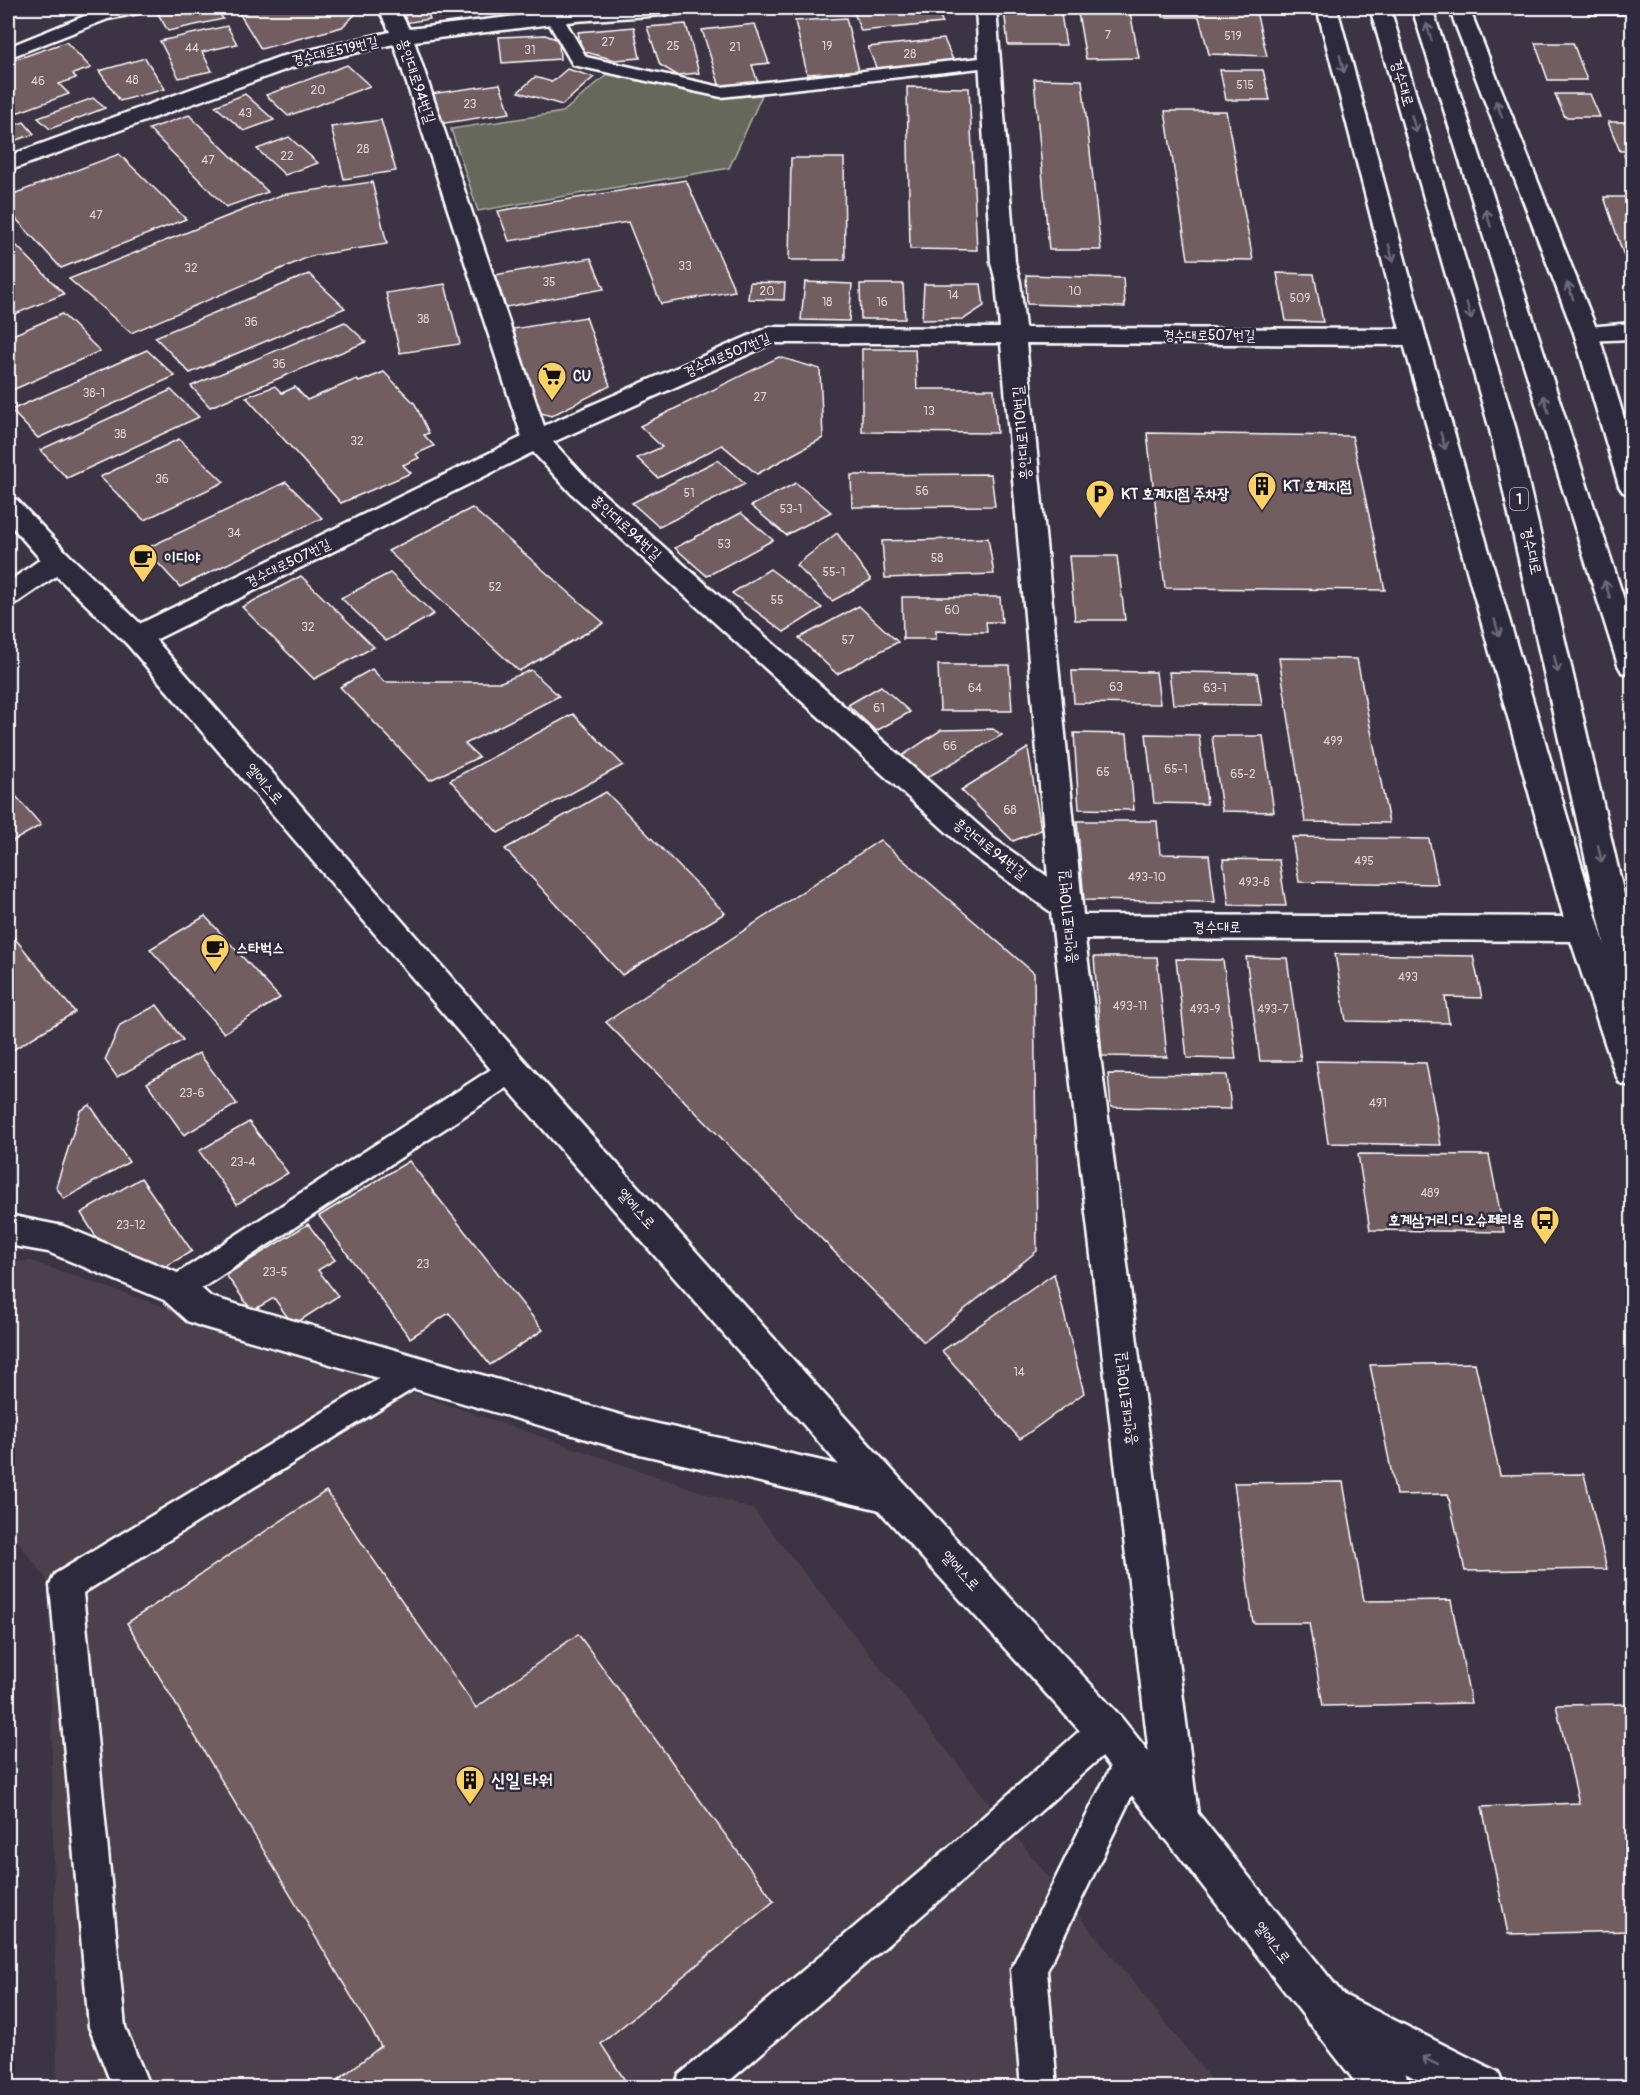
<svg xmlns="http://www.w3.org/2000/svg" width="1640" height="2095" viewBox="0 0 1640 2095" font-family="Pangolin,'Poor Story',sans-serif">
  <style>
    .built { fill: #4c404c }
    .green { fill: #65685a; stroke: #b2b4ac; stroke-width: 1.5 }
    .building { fill: #725d60; stroke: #fff; stroke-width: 1.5 }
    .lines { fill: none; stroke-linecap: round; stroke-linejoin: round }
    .service-casing { stroke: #fff; stroke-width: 5 }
    .minor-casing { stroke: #fff; stroke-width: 5 }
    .tertiary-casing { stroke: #fff; stroke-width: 5 }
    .primary-casing { stroke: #fff; stroke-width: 5 }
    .service { fill: #2f2a3d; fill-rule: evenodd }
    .minor { fill: #2f2a3d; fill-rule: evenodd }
    .tertiary { fill: #2f2a3d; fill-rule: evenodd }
    .primary { fill: #2f2a3d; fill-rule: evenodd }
    .oneway { stroke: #6d6a77 }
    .labels { text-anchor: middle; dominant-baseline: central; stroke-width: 5; stroke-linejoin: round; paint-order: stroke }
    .number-label { font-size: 12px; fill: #dcd6d7 }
    .far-street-label { font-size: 14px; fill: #fff; stroke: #2f2a3d }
    .far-poi-label { font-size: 14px; font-weight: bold; fill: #fff; stroke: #2f2a3d; text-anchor: start }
    .shield { fill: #2f2a3d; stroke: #c1bfc5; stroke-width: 1.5 }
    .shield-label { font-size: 14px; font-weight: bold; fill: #fff }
    .street-label { font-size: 15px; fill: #fff; stroke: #2f2a3d }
    .poi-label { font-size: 15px; font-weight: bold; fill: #fff; stroke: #2f2a3d; text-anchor: start }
    .near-poi-label { font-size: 18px; font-weight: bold; fill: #fff; stroke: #2f2a3d; text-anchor: start }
  </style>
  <rect width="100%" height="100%" fill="#3c3444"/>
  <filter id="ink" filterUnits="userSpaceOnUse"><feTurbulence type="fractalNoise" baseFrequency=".0167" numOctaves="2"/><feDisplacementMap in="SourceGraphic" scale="12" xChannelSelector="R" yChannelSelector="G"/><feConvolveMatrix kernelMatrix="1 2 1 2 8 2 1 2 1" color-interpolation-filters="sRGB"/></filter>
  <g filter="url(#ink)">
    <path class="built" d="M31,1261L754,1510L1217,2087H57L49,1583L8,1527V1262Z"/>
    <path class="green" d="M610,72L722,98L762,95L729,168L478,211L451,129L563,112Z"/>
    <g class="building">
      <path d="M176,8H217L223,19L168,31L157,12Z"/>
      <path d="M236,8H362L342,27L261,49Z"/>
      <path d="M399,8H426L430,19L404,23Z"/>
      <path d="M435,8H475L476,12L438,17Z"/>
      <path d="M489,8H526L491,13Z"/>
      <path d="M877,8H936L943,23L861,31L853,10Z"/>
      <path d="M1004,8H1060L1066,45H1008Z"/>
      <path d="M1161,8H1255L1267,56L1209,54L1199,17H1163Z"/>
      <path d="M1587,8H1632V15H1591Z"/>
      <path d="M1130,12L1139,58L1086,59L1078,13Z"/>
      <path d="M846,18L859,71L807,74L795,21Z"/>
      <path d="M686,24L699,73L677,75L660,65L647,27Z"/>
      <path d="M755,24L769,63L752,65L758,83L720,87L702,30Z"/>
      <path d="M227,26L237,44L202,52L212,71L179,78L160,41Z"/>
      <path d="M634,27L640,58L615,60L582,51L578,32Z"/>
      <path d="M545,35L559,40L560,59L502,63L499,37Z"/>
      <path d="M944,39L954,62L877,70L868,47Z"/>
      <path d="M66,42L91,68L73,74L76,78L59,84L69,94L8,116V62Z"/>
      <path d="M1535,43H1573L1587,80H1548Z"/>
      <path d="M145,58L165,89L120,101L99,71Z"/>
      <path d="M347,65L370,86L288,116L266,95Z"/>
      <path d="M567,69L594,77L562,105L518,92L535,77L552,82Z"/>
      <path d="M1220,70H1263L1270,100H1226Z"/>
      <path d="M1034,79L1082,80L1101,250H1049Z"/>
      <path d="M500,84L510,113L439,124L430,94Z"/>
      <path d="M907,87L969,88L977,250L910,249Z"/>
      <path d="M245,94L274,120L244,131L215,106Z"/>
      <path d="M1555,94H1590L1600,117H1565Z"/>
      <path d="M93,98L105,108L50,129L38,118Z"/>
      <path d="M1165,111H1226L1253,260L1188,259Z"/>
      <path d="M189,115L268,192L226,207L149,129Z"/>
      <path d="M381,120L396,171L344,179L331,127Z"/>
      <path d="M24,122L34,134L8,143V127Z"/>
      <path d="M1608,122H1632V151H1620Z"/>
      <path d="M289,137L318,163L285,175L257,149Z"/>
      <path d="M119,154L186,219L61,268L8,210V196Z"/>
      <path d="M1624,155H1632V179Z"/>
      <path d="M791,158H844L845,260H789Z"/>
      <path d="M686,180L735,291L661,304L628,222L509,241L498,211Z"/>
      <path d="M372,182L387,244L311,256L131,333L69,279L281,195Z"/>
      <path d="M1604,197H1632V271H1629Z"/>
      <path d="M8,237L64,294L8,317Z"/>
      <path d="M591,258L604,289L506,307L495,275Z"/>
      <path d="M1277,273L1314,274L1323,322L1286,321Z"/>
      <path d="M309,274L345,308L190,373L155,337Z"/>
      <path d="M1026,275L1123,278L1125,307L1027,304Z"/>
      <path d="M750,282L785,283L784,300L748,299Z"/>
      <path d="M805,282L852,284L849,321L801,320Z"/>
      <path d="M445,284L460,344L400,353L386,293Z"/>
      <path d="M860,284H903L905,319H861Z"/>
      <path d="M924,284H981L984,306L964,319L922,320Z"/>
      <path d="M62,314L100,351L8,392V337Z"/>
      <path d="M586,317L610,386L551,416L531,410L513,329Z"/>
      <path d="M345,322L366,342L210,407L191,386Z"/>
      <path d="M862,349H915L917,389H994L997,433L862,432Z"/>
      <path d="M147,350L175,376L38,438L11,410Z"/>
      <path d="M779,357L820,369L823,438L757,474L722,445L658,478L637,458L662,447L640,426Z"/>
      <path d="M384,372L415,404L429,433L424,435L434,446L416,454L419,458L403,465L411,473L341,503L246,397L275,386L282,393L295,387L307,400L357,379L359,382Z"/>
      <path d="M171,390L199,417L67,478L40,450Z"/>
      <path d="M1147,433L1352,436L1385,590L1165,588Z"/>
      <path d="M179,439L224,482L144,520L100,477Z"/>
      <path d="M718,460L745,484L659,527L632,503Z"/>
      <path d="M991,474L995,506L852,507L851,475Z"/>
      <path d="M286,482L322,518L180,587L145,549Z"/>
      <path d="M796,483L831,512L786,535L751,506Z"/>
      <path d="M472,508L604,623L519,671L388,551Z"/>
      <path d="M741,513L773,540L707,576L675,548Z"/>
      <path d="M837,533L871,580L832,601L796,565Z"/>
      <path d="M988,538L994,574L885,578L882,541Z"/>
      <path d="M1069,556H1117L1125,620H1075Z"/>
      <path d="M770,569L822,608L784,632L732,593Z"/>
      <path d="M390,573L434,614L386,641L341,598Z"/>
      <path d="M301,576L374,647L314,679L242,607Z"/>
      <path d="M902,597H1000L1002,622H986L987,632L936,631V639H903Z"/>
      <path d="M859,606L898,642L837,674L799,638Z"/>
      <path d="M1279,658L1357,659L1389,823L1305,822Z"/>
      <path d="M938,665H1009L1012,711H940Z"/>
      <path d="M372,669L384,682H501L531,670L559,696L465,744L479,757L430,780L340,687Z"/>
      <path d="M1072,671L1156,672L1160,704L1074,703Z"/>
      <path d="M1169,672L1257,673L1262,705L1173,704Z"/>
      <path d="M881,686L910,712L876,731L848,705Z"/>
      <path d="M573,714L623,765L498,833L450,780Z"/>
      <path d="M993,729L1002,735L924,779L900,757L941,730Z"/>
      <path d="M1074,733L1127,734L1134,810L1079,809Z"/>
      <path d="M1146,734L1199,735L1207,804L1154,803Z"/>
      <path d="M1212,736H1263L1274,812L1222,811Z"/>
      <path d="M1028,748L1041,830L1013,841L961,790Z"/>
      <path d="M8,787L41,825L8,844Z"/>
      <path d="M606,792L725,913L622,975L505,849Z"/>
      <path d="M1077,821H1157L1160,854L1209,855L1215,902L1084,900Z"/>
      <path d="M1292,837L1429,839L1438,884L1299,882Z"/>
      <path d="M880,840L1034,973L1037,1251L924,1342L606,1022Z"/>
      <path d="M1223,859L1279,860L1286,906L1229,905Z"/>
      <path d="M205,916L280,998L224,1033L150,949Z"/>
      <path d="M8,930L75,1012L8,1053Z"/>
      <path d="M1335,954L1473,956L1482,998L1445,997L1449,1023L1346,1021Z"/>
      <path d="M1094,957H1157L1167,1057L1102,1056Z"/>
      <path d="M1246,957L1287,958L1301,1061H1260Z"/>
      <path d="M1176,959L1223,960L1236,1059L1187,1058Z"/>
      <path d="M157,1005L183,1040L117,1077L105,1060L120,1025Z"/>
      <path d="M199,1053L237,1104L184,1135L147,1083Z"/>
      <path d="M1316,1061L1426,1063L1441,1145L1328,1143Z"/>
      <path d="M1108,1074L1227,1075L1231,1109L1111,1107Z"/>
      <path d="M90,1105L129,1162L64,1199L56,1187L80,1111Z"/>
      <path d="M249,1122L288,1173L237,1204L199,1151Z"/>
      <path d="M1358,1154L1489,1155L1504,1232L1370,1230Z"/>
      <path d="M409,1161L543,1330L490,1365L449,1313L410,1338L319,1216Z"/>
      <path d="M141,1178L192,1251L158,1271L96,1237L81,1213Z"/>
      <path d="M308,1224L335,1260L318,1270L338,1296L293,1325L274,1298L252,1311L226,1275Z"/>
      <path d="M1054,1274L1084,1393L1020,1439L942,1351Z"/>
      <path d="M1475,1363L1500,1475L1584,1474L1607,1569L1465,1571L1448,1494L1396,1495L1370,1365Z"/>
      <path d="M1343,1482L1364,1601L1451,1600L1471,1703L1323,1706L1309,1623H1253L1234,1483Z"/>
      <path d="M326,1491L476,1708L578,1634L774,1901L601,2044L630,2088H328L381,2046L127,1623Z"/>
      <path d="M1632,1704V1931L1508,1934L1482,1807L1579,1803L1556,1705Z"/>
    </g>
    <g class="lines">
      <g class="service-casing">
        <g id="service">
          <path d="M114,8H146L143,12L108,19L8,58V47L97,11Z"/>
          <path d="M555,13L561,14L586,57L721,87L989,57L998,62L989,67L721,97L573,65L546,18Z"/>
          <path d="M512,1059L522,1062L526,1070L522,1078L187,1298L177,1302L167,1298L162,1289L167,1280L502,1062Z"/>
          <path d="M413,1358L424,1362L428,1372L424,1382L83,1593L125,2027L150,2088H113L89,2027L50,1585L55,1574Z"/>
          <path d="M1106,1713L1118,1718L1123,1730L1118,1742L971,1873L721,2088H674L679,2075L947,1849L1094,1718Z"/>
          <path d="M1132,1743L1144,1748L1149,1760L1047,1971L1057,2088H1021L1011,1969L1120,1748Z"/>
        </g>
      </g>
      <g class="minor-casing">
        <g id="minor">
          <path d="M378,8H398L409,29L576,9L688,8L685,12L678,14L576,21L414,41L544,426L769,327L1000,328L996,282L991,262L976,8H996L1015,262L1020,282L1025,328L1414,329L1423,332L1426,337L1423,342L1414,345L1026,343L1083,915L1583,917L1594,920L1599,929L1594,938L1583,941L1085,939L1199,1823L1193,1838L1178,1844L1163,1838L1157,1823L1051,912L971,854L571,493L533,452L147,644L137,647L127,644L123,637L127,630L522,437L394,44L293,67L8,171V156L279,57L390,32ZM773,343H1001L1048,877L993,838L589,481L553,442Z"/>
          <path d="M1632,323V339L1586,341L1577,338L1574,333L1577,328Z"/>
          <path d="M58,552L68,554L72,561L68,568L18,602L8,604V582L48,554Z"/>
          <path d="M8,1215L63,1226L190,1278L211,1297L631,1418L889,1476L902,1481L908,1494L902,1507L889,1512L631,1452L200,1326L187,1321L164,1300L48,1252L8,1245Z"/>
        </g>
      </g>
      <g class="tertiary-casing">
        <path id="tertiary" d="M8,497L17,500L68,554L147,630L524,1060L902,1481L1120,1716L1405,2072L1411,2088H1360L1092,1744L876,1507L500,1080L127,644L48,568L8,522Z"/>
      </g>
      <g class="primary-casing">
        <g id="primary">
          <path d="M1317,8H1337L1426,337L1605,946L1490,430L1370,8H1390L1516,430L1632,929V1009L1626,1007L1632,1026V1087L1620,1083L1615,1073L1567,929L1402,337Z"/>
          <path d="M1412,8H1432L1632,624V675L1622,672L1618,665Z"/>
          <path d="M1449,8H1469L1598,333L1632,444V495L1623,492L1619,486L1574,333Z"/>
          <path d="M1324,1985L1498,2072L1504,2088H1434L1308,2023L1302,2007L1308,1991Z"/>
        </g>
      </g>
      <use href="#service" class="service"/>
      <use href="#minor" class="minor"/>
      <use href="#tertiary" class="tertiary"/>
      <use href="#primary" class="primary"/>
    </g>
    <defs><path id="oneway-shaft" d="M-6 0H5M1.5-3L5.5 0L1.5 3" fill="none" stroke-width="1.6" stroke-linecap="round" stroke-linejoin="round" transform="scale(1.5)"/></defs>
    <g class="oneway">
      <use href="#oneway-shaft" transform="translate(1429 32) rotate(-107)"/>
      <use href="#oneway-shaft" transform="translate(1342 64) rotate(75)"/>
      <use href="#oneway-shaft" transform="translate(1499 109) rotate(-111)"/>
      <use href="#oneway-shaft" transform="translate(1414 124) rotate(74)"/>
      <use href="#oneway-shaft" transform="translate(1488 218) rotate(-107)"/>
      <use href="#oneway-shaft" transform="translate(1391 253) rotate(75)"/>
      <use href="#oneway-shaft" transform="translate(1570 291) rotate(-111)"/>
      <use href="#oneway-shaft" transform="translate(1469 311) rotate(74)"/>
      <use href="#oneway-shaft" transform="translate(1546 404) rotate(-107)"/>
      <use href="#oneway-shaft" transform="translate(1443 441) rotate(74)"/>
      <use href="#oneway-shaft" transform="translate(1607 589) rotate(-108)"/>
      <use href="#oneway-shaft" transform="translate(1497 628) rotate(74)"/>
      <use href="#oneway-shaft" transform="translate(1556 664) rotate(77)"/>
      <use href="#oneway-shaft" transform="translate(1600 854) rotate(77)"/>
      <use href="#oneway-shaft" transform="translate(1430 2061) rotate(-153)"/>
    </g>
  </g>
  <defs>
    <g id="supermarket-pin" transform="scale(1.5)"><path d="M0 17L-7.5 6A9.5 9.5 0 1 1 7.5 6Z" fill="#ffd166" stroke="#2f2a3d"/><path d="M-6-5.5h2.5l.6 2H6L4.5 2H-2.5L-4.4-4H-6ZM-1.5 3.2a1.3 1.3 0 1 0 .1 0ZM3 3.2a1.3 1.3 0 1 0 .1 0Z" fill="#111"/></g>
    <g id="building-pin" transform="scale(1.5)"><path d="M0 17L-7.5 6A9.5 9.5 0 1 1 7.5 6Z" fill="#ffd166" stroke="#2f2a3d"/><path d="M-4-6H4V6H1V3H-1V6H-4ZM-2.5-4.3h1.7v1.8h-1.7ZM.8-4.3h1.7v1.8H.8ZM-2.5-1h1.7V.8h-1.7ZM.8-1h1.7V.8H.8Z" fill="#111"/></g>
    <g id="parking-pin" transform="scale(1.5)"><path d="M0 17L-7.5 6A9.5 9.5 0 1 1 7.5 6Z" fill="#ffd166" stroke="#2f2a3d"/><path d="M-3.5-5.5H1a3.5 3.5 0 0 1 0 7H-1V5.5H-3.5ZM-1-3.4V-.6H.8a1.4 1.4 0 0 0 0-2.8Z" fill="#111"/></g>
    <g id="cafe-pin" transform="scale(1.5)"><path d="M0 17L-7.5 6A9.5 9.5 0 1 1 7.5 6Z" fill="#ffd166" stroke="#2f2a3d"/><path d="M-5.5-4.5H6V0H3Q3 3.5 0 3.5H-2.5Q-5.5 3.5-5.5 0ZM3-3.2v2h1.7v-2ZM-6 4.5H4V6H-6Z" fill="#111"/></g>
    <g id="bus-pin" transform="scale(1.5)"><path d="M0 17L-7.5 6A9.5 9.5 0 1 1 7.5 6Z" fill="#ffd166" stroke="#2f2a3d"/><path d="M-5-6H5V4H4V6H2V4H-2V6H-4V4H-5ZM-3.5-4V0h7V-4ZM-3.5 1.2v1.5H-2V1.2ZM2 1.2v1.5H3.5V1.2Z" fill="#111"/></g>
  </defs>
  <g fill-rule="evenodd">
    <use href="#supermarket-pin" x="552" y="376"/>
    <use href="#building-pin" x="1262" y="486"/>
    <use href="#parking-pin" x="1100" y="494"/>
    <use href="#cafe-pin" x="143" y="558"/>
    <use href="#cafe-pin" x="215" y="948"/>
    <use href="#bus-pin" x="1545" y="1220"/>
    <use href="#building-pin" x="470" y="1780"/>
  </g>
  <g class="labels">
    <g class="number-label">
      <text x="1108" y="35">7</text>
      <text x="1233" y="36">519</text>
      <text x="608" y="42">27</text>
      <text x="673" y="46">25</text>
      <text x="827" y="46">19</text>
      <text x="735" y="47">21</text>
      <text x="192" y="48">44</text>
      <text x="530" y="50">31</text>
      <text x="910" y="54">28</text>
      <text x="132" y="80">48</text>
      <text x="38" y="81">46</text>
      <text x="1245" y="85">515</text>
      <text x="318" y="90">20</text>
      <text x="470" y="104">23</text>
      <text x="245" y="113">43</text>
      <text x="363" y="149">28</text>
      <text x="287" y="156">22</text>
      <text x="208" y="160">47</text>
      <text x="96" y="215">47</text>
      <text x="685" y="266">33</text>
      <text x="191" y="268">32</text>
      <text x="549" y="282">35</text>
      <text x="767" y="291">20</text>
      <text x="1075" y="291">10</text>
      <text x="953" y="295">14</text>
      <text x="1300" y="298">509</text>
      <text x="827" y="302">18</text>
      <text x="882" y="302">16</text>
      <text x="423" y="319">38</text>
      <text x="251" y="322">36</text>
      <text x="279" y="364">36</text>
      <text x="94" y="393">38-1</text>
      <text x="760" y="397">27</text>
      <text x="929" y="411">13</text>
      <text x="120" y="434">38</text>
      <text x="357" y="441">32</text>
      <text x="162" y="479">36</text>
      <text x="922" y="491">56</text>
      <text x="689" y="493">51</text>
      <text x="791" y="509">53-1</text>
      <text x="234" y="533">34</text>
      <text x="724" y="544">53</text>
      <text x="937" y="558">58</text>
      <text x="834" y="572">55-1</text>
      <text x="495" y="587">52</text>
      <text x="777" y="600">55</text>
      <text x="952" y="610">60</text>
      <text x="308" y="627">32</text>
      <text x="848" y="640">57</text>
      <text x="1116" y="687">63</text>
      <text x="975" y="688">64</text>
      <text x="1215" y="688">63-1</text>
      <text x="879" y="708">61</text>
      <text x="1333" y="741">499</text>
      <text x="950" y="746">66</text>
      <text x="1176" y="769">65-1</text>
      <text x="1103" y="772">65</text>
      <text x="1243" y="774">65-2</text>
      <text x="1010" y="810">68</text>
      <text x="1364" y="861">495</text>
      <text x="1147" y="877">493-10</text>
      <text x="1254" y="882">493-8</text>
      <text x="1408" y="977">493</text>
      <text x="1130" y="1006">493-11</text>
      <text x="1205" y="1009">493-9</text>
      <text x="1273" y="1009">493-7</text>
      <text x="192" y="1093">23-6</text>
      <text x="1378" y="1103">491</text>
      <text x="243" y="1162">23-4</text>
      <text x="1430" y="1193">489</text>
      <text x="131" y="1225">23-12</text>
      <text x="423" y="1264">23</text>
      <text x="275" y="1272">23-5</text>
      <text x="1019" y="1372">14</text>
    </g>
    <g class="far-street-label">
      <text transform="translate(335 51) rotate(-13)">경수대로519번길</text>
      <text x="1209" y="335">경수대로507번길</text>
      <text transform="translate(727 355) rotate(-23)">경수대로507번길</text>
      <text transform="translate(288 563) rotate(-26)">경수대로507번길</text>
    </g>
    <g class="far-poi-label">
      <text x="573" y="376">CU</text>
    </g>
    <rect class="shield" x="1510" y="488" width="18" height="22" rx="4.5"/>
    <g class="shield-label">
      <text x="1519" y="499">1</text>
    </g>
    <g class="street-label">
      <text transform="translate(416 81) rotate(71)">흥안대로94번길</text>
      <text transform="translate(1402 83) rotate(74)">경수대로</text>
      <text transform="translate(1022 433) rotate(-95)">흥안대로110번길</text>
      <text transform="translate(626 528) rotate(42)">흥안대로94번길</text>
      <text transform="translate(1531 551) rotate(77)">경수대로</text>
      <text transform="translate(264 784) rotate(49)">엘에스로</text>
      <text transform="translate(990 849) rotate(38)">흥안대로94번길</text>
      <text transform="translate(1068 917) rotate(-95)">흥안대로110번길</text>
      <text x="1217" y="927">경수대로</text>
      <text transform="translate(636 1209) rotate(48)">엘에스로</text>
      <text transform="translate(1126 1399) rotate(-97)">흥안대로110번길</text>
      <text transform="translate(960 1571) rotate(47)">엘에스로</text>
      <text transform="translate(1272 1943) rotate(52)">엘에스로</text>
    </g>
    <g class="poi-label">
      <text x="1283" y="486">KT 호계지점</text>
      <text x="1121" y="494">KT 호계지점 주차장</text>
      <text x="164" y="558">이디야</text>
      <text x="236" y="948">스타벅스</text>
      <text x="1524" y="1220" text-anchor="end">호계삼거리.디오슈페리움</text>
    </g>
    <g class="near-poi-label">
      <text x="491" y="1780">신일 타워</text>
    </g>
  </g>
  <rect width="1640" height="2095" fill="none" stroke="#2f2a3d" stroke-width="30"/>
  <rect x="15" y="15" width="1610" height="2065" fill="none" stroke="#fff" stroke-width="2" filter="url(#ink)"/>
</svg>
